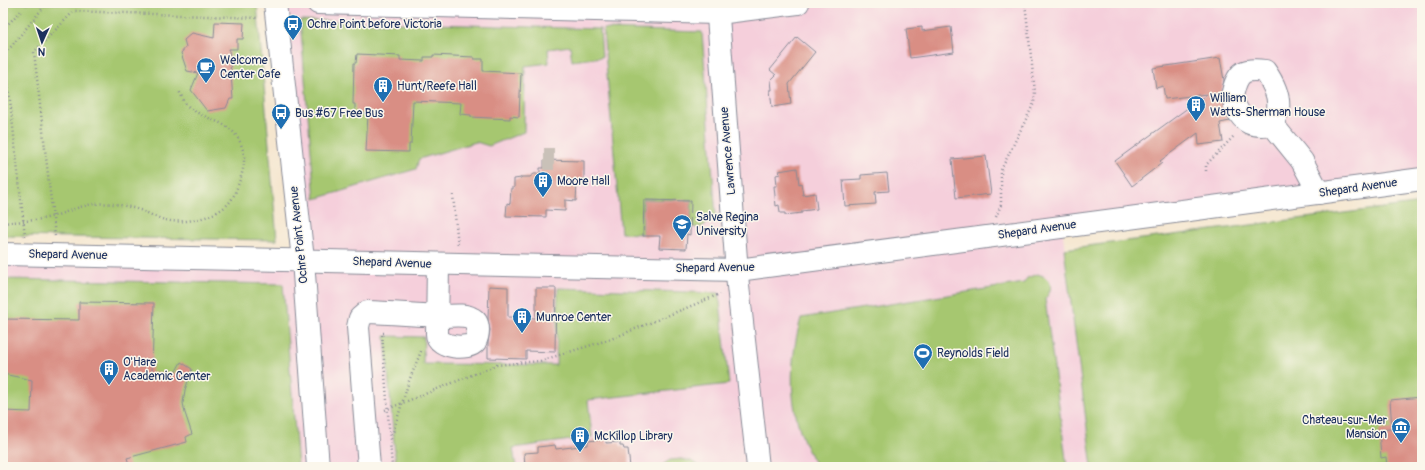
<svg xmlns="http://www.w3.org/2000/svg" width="1425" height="470" viewBox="0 0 1425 470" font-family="Pangolin,sans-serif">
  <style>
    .built { fill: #f5cfdb }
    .green { fill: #a6c76f; stroke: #607b66 }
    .building { fill: #d98e84 }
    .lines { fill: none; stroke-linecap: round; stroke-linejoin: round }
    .minor-tunnel { stroke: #c9c1b8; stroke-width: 22; stroke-dasharray: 22 11; stroke-linecap: butt }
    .minor-casing { stroke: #888a96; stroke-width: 24 }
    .path { stroke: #888a96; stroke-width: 2.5; stroke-dasharray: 1 3; stroke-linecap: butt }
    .minor { stroke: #fff; stroke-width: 22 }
    .labels { text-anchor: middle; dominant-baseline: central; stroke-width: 3; stroke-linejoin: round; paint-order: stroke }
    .poi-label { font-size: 12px; fill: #1b2f5e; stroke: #fbf7ec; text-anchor: start }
    .street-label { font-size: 12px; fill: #1b2f5e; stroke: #fbf7ec }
  </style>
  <rect width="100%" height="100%" fill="#fbf7ec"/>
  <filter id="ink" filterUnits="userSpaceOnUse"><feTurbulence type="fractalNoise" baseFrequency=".025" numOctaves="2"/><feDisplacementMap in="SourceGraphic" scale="8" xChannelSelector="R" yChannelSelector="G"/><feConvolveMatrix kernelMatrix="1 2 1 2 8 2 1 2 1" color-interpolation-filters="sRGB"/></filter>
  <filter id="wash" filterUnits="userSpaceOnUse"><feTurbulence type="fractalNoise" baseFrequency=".012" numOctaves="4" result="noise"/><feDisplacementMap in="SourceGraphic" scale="16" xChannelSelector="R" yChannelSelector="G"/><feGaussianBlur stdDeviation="0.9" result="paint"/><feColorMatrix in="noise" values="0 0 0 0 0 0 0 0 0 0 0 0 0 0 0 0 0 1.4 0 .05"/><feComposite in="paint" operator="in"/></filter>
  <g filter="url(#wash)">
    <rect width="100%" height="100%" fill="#f5e6cf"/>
    <path class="built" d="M275,3H1422V179L1062,227L1093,467H3V254L302,260Z"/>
    <g class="green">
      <path d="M3,3H257L277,240L3,236Z"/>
      <path d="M300,20L600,29L602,57L572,61L570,46L548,49L549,63L525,66L524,132L489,146L476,142L419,159L416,169L315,199Z"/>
      <path d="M603,29L702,32L716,217L700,228L691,227L692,200L643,199L642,234L621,233Z"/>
      <path d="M1422,203V467H1092L1064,249Z"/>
      <path d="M1037,274C1051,277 1055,288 1045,299L1067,467H817C788,420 787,370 801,318L1024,283L1027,278Z"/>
      <path d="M3,279L283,284L298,467H3Z"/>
      <path d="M558,288L719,293L729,384L588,400L592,437L513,448L516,467H396L385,336L424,337L423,364L556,365Z"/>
      <path d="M681,459L691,461L701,467H659L670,460Z"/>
    </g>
    <g id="blocks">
      <g class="building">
        <path d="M215,22L244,23L243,39H237V49H229L233,99H230L226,108L207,111L191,90L198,73L187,71L181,53L186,47L184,40L192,33L214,38Z"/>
        <path d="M922,27V31L951,27L954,52L910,58L906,29Z"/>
        <path d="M797,37L815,52L789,84L791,104L772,107L770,90H772L771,80L776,75L770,70Z"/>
        <path d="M357,54L400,56V60L424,61V57H433V55L474,57V59H483V71L521,73L519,117L510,116V119L471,117V115L460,114L461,103L413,101L411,144H409V152L366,151L368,114L355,113V104H353L354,63H356Z"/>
        <path d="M1220,58L1224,80L1221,95L1224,101L1223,106L1224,112L1230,121L1220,123L1223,142L1199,145L1198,133L1160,161L1162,163L1132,186L1115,161L1207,94L1165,99L1163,86L1156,88L1153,68Z"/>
        <path d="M986,156L991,194L956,198L952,159Z"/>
        <path d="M544,160L584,161V183H577L576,201L565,200V211L546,210V217L506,216L507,203L510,204L511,188H514V179L521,178V177H530L534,174H540V168H544Z"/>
        <path d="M797,168L799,184L801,183L803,195L815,193L817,209L802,211V213L785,215V213H780L779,205L776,206L774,186H777L776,175L780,174L779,171Z"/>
        <path d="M887,173L889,191L875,192L876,204L845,206L843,180L861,179V175Z"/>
        <path d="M644,200L691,201L690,235L687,234L686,249L659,248L660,236H643Z"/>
        <path d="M489,286L508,287V317L536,318V288H556L555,352L526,351V359L488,358V343L490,330L488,319Z"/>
        <path d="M79,302L154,303L152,372L175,373L181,362L192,369L185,390L183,403L185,413L192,434L186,437L187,442L127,458L130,467H3V411L31,412L32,380L3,374V319L79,320Z"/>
        <path d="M1422,397V467H1387L1386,457L1381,458L1379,430L1392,429L1390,400Z"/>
        <path d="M606,439V443L620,442V446H623L624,449H628L630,467H525L524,453L538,452V447L555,445L556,449L588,445V441Z"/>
      </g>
    </g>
  </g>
  <g filter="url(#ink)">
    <use href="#blocks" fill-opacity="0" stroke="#888a96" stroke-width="1"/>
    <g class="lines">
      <path class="minor-tunnel" d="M544,159H554"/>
      <g class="minor-casing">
        <g id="minor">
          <path d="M275,3L303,260L318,467"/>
          <path d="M318,3L718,13L798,3"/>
          <path d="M717,3L738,286L758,467"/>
          <path d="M1233,92C1238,71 1245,68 1265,71C1272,81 1280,95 1278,109C1277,114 1274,119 1272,124C1252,127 1244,124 1235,106"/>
          <path d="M1272,124L1302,161L1319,193"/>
          <path d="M3,254L738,270L1422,179"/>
          <path d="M369,467L358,327L360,318L367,312C393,313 418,315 444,316C452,316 464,314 471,318C476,320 478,324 478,330C478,334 477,338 475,342C469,350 437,348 437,334L438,264"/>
        </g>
      </g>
      <g class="path">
        <path d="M3,29L21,11"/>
        <path d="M1206,171V165L1235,135"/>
        <path d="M453,195L458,245"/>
        <path d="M996,217L1001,205V170L1034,103L1035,92L1025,3"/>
        <path d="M3,223C20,221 38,221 54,216C68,212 81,205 95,204C111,202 128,206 143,211C152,215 161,220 171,221C190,223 215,217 228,204C232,200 235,194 237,188C242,175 247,161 242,147C233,120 210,123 190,108C185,104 182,97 179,91"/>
        <path d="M25,236L5,54L47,3"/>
        <path d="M55,236L34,52L74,11L259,18"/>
        <path d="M384,333H382L392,467"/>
        <path d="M385,410L497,365L540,361L611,339L720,294"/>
        <path d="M391,439L409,381L422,349"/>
      </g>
      <use href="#minor" class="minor"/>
    </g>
  </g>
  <defs>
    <g id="bus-pin" transform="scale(1)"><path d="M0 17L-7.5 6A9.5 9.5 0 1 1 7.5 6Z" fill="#1f6fb2" stroke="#fbf7ec"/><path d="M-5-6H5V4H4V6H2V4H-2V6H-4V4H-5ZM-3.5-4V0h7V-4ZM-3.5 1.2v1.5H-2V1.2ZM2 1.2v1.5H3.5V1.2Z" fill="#fff"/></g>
    <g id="cafe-pin" transform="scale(1)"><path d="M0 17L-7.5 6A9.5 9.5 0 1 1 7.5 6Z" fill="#1f6fb2" stroke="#fbf7ec"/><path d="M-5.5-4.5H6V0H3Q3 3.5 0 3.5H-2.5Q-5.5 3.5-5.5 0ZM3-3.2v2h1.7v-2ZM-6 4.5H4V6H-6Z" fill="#fff"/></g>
    <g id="building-pin" transform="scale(1)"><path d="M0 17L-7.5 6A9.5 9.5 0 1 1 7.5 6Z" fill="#1f6fb2" stroke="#fbf7ec"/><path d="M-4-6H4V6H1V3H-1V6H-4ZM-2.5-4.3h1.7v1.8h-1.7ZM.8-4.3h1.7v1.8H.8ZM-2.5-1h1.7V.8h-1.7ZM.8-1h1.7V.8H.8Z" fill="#fff"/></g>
    <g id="university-pin" transform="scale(1)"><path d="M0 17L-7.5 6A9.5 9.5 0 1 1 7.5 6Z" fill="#1f6fb2" stroke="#fbf7ec"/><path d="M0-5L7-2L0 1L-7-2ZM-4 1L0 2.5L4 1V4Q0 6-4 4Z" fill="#fff"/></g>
    <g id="stadium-pin" transform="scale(1)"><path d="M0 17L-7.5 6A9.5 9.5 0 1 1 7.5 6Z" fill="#1f6fb2" stroke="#fbf7ec"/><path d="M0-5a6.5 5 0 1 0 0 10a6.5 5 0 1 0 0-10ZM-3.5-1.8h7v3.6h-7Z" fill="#fff"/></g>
    <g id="museum-pin" transform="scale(1)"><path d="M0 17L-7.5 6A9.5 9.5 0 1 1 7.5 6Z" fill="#1f6fb2" stroke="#fbf7ec"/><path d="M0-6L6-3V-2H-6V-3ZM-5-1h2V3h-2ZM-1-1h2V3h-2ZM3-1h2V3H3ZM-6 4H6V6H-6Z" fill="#fff"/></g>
  </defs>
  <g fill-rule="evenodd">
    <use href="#bus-pin" x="293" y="24"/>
    <use href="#cafe-pin" x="206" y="67"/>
    <use href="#building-pin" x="383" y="86"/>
    <use href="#building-pin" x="1196" y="105"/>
    <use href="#bus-pin" x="281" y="113"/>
    <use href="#building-pin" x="543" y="181"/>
    <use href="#university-pin" x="682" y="224"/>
    <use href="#building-pin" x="522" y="317"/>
    <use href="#stadium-pin" x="923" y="353"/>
    <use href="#building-pin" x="109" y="369"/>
    <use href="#museum-pin" x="1401" y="427"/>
    <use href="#building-pin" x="580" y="436"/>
  </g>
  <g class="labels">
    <g class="poi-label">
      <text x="307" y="24">Ochre Point before Victoria</text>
      <text x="220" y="60">Welcome<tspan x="220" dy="14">Center Cafe</tspan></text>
      <text x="397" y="86">Hunt/Reefe Hall</text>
      <text x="1210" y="98">William<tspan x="1210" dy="14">Watts-Sherman House</tspan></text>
      <text x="295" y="113">Bus #67 Free Bus</text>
      <text x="557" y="181">Moore Hall</text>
      <text x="696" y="217">Salve Regina<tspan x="696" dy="14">University</tspan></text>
      <text x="536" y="317">Munroe Center</text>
      <text x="937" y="353">Reynolds Field</text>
      <text x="123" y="362">O'Hare<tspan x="123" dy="14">Academic Center</tspan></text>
      <text x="1387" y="420" text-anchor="end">Chateau-sur-Mer<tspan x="1387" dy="14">Mansion</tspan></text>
      <text x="594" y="436">McKillop Library</text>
    </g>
    <g class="street-label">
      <text transform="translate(728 151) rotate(-95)">Lawrence Avenue</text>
      <text transform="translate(1358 188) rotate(-8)">Shepard Avenue</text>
      <text transform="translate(1037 230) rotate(-8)">Shepard Avenue</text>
      <text transform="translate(299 235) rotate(-96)">Ochre Point Avenue</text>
      <text transform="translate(68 255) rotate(1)">Shepard Avenue</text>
      <text transform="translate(392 263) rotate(2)">Shepard Avenue</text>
      <text transform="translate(715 268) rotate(-1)">Shepard Avenue</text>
    </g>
  </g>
  <rect width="1425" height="470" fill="none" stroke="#fbf7ec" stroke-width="16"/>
  <g transform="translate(42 42) rotate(183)" stroke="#fbf7ec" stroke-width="3" paint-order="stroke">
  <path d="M0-3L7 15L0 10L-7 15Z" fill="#1b2f5e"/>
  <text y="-6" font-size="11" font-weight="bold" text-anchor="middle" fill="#1b2f5e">N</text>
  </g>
</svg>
